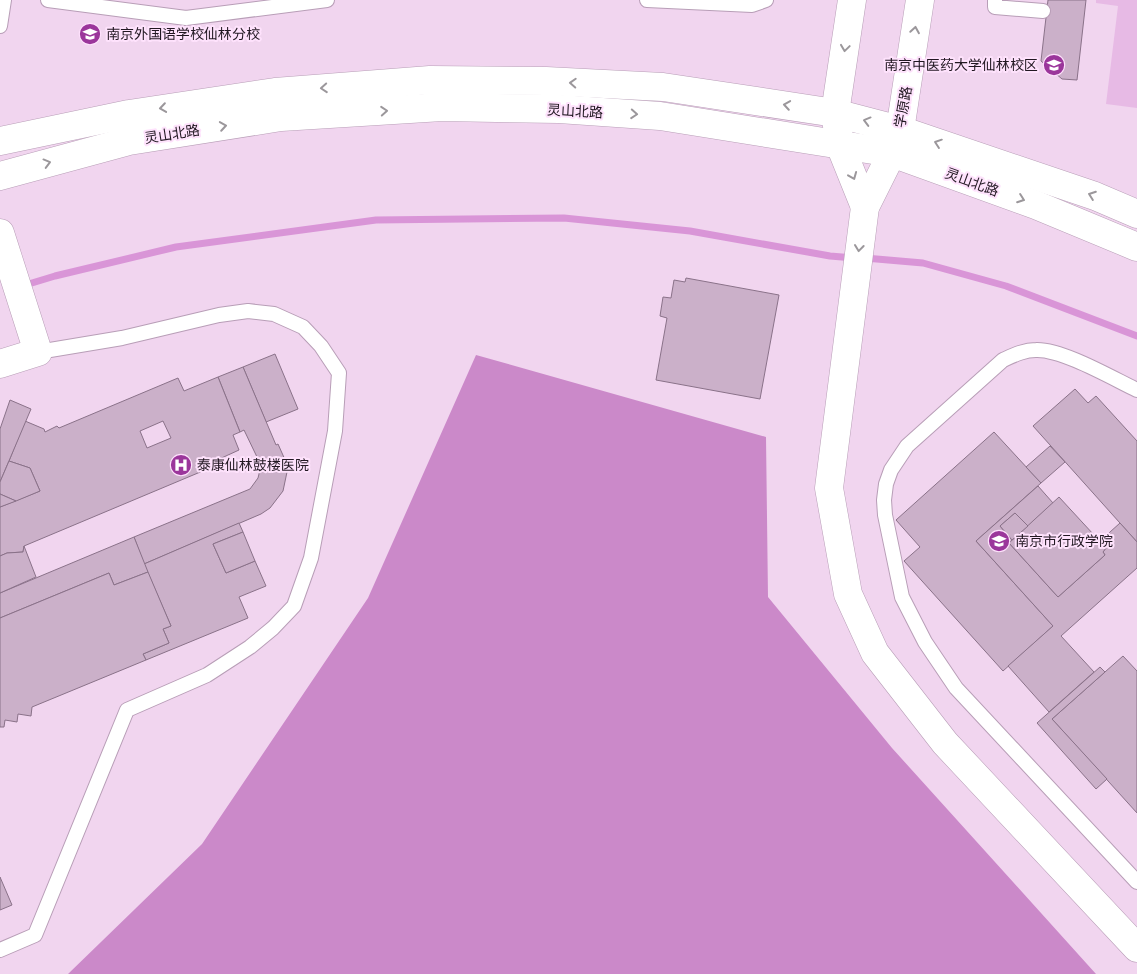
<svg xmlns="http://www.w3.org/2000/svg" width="1137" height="974" viewBox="0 0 1137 974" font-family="'Roboto Condensed','Noto Sans SC',sans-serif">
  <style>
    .green { fill: #e7bae5 }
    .forest { fill: #cb89c9 }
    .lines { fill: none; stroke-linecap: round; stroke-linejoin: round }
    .stream { stroke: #d995d7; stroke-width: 7 }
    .building { fill: #cbb0c9; stroke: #8a7289; fill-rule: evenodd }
    .service-casing { stroke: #b89eb7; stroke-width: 16 }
    .minor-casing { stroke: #b89eb7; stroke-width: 29 }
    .tertiary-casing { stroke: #b89eb7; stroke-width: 29 }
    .secondary-casing { stroke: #b89eb7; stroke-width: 29 }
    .service { stroke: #fff; stroke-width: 14 }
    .minor { stroke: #fff; stroke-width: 28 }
    .tertiary { stroke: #fff; stroke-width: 28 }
    .secondary { stroke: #fff; stroke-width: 28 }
    .oneway { stroke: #9b979b }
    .labels { text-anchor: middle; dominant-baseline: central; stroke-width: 4; stroke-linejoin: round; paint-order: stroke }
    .poi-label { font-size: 14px; fill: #211721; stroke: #fee2fc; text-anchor: start }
    .street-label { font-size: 14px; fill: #211721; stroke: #fee2fc }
  </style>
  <rect width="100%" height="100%" fill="#f1d5ef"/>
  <path class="green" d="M1096,0H1137V108L1106,104L1118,6L1096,3Z"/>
  <path class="forest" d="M476,355L766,437L768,597L892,748L1096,974H68L202,844L368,598Z"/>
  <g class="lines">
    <g class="stream">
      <path d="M865,258L923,263L1006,286L1137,336"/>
      <path d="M22,286L55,276L176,247L376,220L564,218L690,231L830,256L854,258"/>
    </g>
  </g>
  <g class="building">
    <path d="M1048,0H1086L1077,80L1062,79L1041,61Z"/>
    <path d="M686,278L779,295L760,399L656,380L667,318L660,316L663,297L671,298L674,280L685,282Z"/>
    <path d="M275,354L298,409L266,422L243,367Z"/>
    <path d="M243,367L276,445L278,444L286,462L287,472L283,491L270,508L261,514L144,564L134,537L250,489L258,478L260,470L257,457L244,430L240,432L218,377Z"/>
    <path d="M218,377L240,432L233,435L239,450L215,461L217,465L24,546L23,552L7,553L0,556V507L40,491L30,468L9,461L25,421L44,429L45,432L57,426L59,428L178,378L184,391ZM163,421L171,438L147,448L140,431Z"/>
    <path d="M1075,389L1088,403L1096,396L1137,441V542L1033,426Z"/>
    <path d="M10,400L31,409L0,482V429Z"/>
    <path d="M994,432L1041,483L976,541L1053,626L1003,671L904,561L920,547L896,520Z"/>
    <path d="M1050,446L1065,462L1041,483L1026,467Z"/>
    <path d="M9,461L30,468L40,491L16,501L0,494V482Z"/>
    <path d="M1038,486L1053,503L1028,526L1015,513L1000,526L1012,540L1009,543L1058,597L1105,555L1103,552L1106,548L1100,541L1120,523L1137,542V568L1061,636L1094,672L1049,712L1008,666L1053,626L976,541Z"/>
    <path d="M0,494L16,501L0,507Z"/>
    <path d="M1059,497L1106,548L1103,552L1105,555L1058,597L1009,543Z"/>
    <path d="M1015,513L1028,526L1012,540L1000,526Z"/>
    <path d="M239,523L243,532L213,544L226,573L255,561L266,586L239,597L248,618L146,660L143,654L169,643L163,629L171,626L144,564Z"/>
    <path d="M243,532L255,561L226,573L213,544Z"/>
    <path d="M134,537L148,572L114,585L109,573L0,618V593Z"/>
    <path d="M24,546L36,577L0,593V556L7,553L23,552Z"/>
    <path d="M148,572L171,626L163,629L169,643L143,654L146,660L32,707L31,716L18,714L17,722L5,720L4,727H0V618L109,573L114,585Z"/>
    <path d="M1123,656L1137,671V813L1052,719Z"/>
    <path d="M1100,667L1105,672L1052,719L1107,779L1096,789L1037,723Z"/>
    <path d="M0,877L12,905L0,910Z"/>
  </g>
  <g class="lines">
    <g class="service-casing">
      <g id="service">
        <path d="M48,0L186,18L327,0"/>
        <path d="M647,0L752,5L766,0"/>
        <path d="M995,0V7L1043,11"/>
        <path d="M0,26L4,0"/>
        <path d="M1137,390C1112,378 1062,349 1036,350C1024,350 1014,355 1003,360L907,446L891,470L886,484L884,500L885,515L902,597L925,642L956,688L1137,882"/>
        <path d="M0,950L35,935L127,710L207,675L250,647L273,628L294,606L311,558L335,431L339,373L321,346L303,327L274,314L248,311L219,315L122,338L38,352"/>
      </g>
    </g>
    <g class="minor-casing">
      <path id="minor" d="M0,233L38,352L0,364"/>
    </g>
    <g class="tertiary-casing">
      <g id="tertiary">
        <path d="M852,0L835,113L840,145L865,207"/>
        <path d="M920,0L900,130L892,153L865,207L829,488L848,594L875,653L945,743L1137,948"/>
      </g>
    </g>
    <g class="secondary-casing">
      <g id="secondary">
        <path d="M0,141L129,114L275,92L430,80L546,81L663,87L835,113L900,130L1095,196L1137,214"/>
        <path d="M0,176L129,141L281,117L442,107L559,109L660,116L892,153L1036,205L1137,247"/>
      </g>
    </g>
    <use href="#service" class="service"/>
    <use href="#minor" class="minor"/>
    <use href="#tertiary" class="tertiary"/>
    <use href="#secondary" class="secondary"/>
  </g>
  <defs><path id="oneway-chevron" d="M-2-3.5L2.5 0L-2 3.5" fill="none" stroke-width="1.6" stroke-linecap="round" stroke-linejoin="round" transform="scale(1.25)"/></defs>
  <g class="oneway">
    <use href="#oneway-chevron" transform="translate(915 30) rotate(-81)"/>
    <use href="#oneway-chevron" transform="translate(845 48) rotate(98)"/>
    <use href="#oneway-chevron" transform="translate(573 83) rotate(-177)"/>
    <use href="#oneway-chevron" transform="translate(324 88) rotate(176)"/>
    <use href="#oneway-chevron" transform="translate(787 105) rotate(-171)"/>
    <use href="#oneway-chevron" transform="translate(163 108) rotate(172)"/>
    <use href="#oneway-chevron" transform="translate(384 111) rotate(-4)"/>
    <use href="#oneway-chevron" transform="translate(634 114) rotate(4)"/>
    <use href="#oneway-chevron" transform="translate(867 121) rotate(-165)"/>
    <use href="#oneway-chevron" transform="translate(223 126) rotate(-9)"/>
    <use href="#oneway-chevron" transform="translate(938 143) rotate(-161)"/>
    <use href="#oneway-chevron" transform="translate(47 163) rotate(-15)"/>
    <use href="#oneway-chevron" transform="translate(853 176) rotate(68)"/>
    <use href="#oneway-chevron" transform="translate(1092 195) rotate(-160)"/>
    <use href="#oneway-chevron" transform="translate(1021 199) rotate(20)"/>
    <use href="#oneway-chevron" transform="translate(859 248) rotate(97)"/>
  </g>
  <defs>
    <g id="school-disc" transform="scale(1.125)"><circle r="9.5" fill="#9b369b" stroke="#fee2fc"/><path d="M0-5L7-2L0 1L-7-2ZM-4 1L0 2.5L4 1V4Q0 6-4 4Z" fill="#fff"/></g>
    <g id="university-disc" transform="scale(1.125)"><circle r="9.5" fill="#9b369b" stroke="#fee2fc"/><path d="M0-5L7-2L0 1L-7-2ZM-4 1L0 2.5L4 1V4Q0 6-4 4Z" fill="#fff"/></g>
    <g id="hospital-disc" transform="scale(1.125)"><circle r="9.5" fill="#9b369b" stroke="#fee2fc"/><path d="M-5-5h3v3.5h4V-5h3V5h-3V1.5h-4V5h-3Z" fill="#fff"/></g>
  </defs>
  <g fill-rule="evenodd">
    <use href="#school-disc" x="90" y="34"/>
    <use href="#university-disc" x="1054" y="65"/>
    <use href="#hospital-disc" x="181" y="465"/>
    <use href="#school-disc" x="999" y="541"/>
  </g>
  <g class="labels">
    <g class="poi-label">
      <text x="106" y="34">南京外国语学校仙林分校</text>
      <text x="1038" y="65" text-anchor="end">南京中医药大学仙林校区</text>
      <text x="197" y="465">泰康仙林鼓楼医院</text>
      <text x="1015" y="541">南京市行政学院</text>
    </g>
    <g class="street-label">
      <text transform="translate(903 107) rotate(-80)">学原路</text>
      <text transform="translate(575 111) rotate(3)">灵山北路</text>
      <text transform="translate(172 134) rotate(-9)">灵山北路</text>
      <text transform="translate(972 182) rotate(20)">灵山北路</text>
    </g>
  </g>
</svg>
